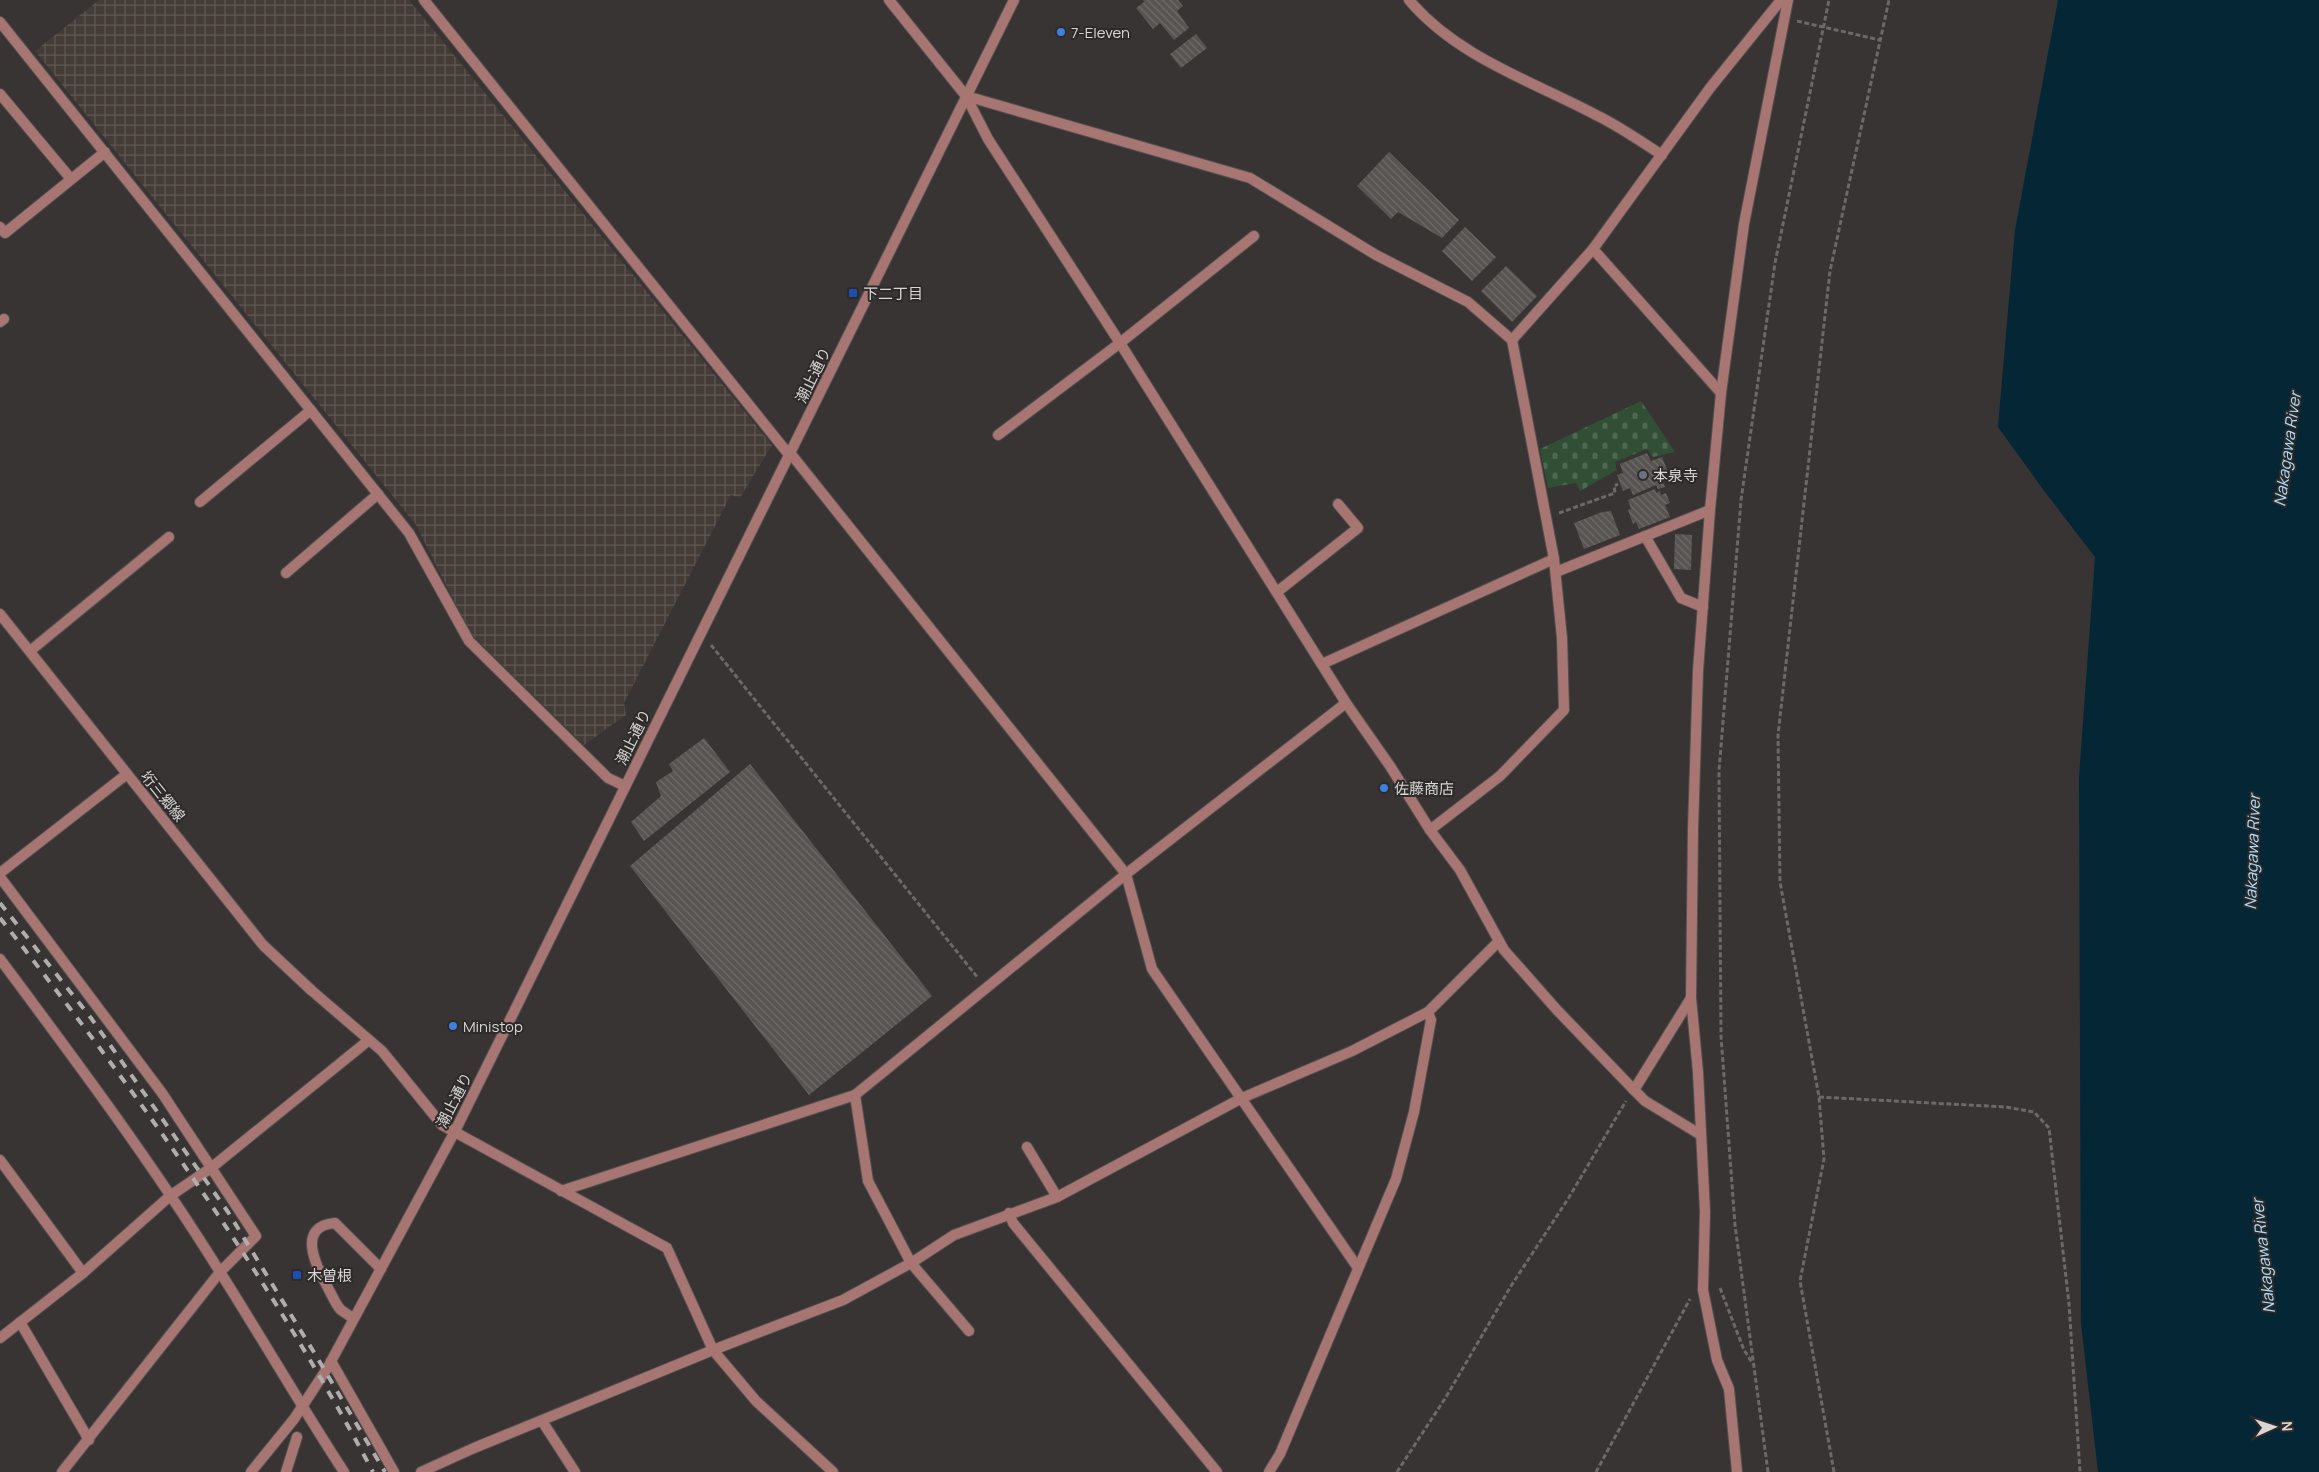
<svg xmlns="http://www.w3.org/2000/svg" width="2319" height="1472" viewBox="0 0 2319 1472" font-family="Manrope,'Noto Sans JP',sans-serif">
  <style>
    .industrial { fill: url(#industrial-grid) }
    .cemetery { fill: url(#cemetery-stones) }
    .water { fill: #042635 }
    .building { fill: url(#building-back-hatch) }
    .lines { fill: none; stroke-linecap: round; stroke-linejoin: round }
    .service-casing { stroke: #545150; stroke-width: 12 }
    .minor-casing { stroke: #545150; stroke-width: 12 }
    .tertiary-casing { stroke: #545150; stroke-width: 12 }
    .path { stroke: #6c6968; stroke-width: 3; stroke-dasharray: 5 2.5; stroke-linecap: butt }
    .service { stroke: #a77672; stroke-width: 10 }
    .minor { stroke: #a77672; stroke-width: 10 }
    .tertiary { stroke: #a77672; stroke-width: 10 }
    .rail { stroke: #b0aead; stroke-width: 4; stroke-dasharray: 9 9; stroke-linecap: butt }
    .shop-dot { fill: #3f7fe0; stroke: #2d2a29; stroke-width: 2 }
    .transit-dot { fill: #1a4fb4; stroke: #2d2a29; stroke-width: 2 }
    .worship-dot { fill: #6b7280; stroke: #2d2a29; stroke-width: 2 }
    .labels { text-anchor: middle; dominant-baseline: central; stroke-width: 4; stroke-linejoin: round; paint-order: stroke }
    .poi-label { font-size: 15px; fill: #d8d7d6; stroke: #2d2a29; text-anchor: start }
    .street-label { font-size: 15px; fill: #d8d7d6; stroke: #2d2a29 }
    .water-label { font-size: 16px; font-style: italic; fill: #abdefa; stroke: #2d2a29 }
  </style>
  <defs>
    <pattern id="industrial-grid" width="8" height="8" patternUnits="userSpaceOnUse" patternTransform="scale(1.25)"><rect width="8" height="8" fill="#453c38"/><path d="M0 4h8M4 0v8" fill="none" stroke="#5f5754"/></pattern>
    <pattern id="cemetery-stones" width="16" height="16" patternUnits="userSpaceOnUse" patternTransform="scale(1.25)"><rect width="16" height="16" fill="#314f34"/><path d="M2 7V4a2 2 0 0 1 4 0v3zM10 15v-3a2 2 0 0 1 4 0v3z" fill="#4e6851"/></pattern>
    <pattern id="building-back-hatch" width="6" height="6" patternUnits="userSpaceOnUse" patternTransform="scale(1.25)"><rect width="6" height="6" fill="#575452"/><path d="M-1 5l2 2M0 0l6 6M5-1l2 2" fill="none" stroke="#6e6c6a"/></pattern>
  </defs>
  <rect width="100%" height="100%" fill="#373433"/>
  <path class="industrial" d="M99,0H409L772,445L740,498L731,495L624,703L626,715L584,745L470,633L416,525L35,51Z"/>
  <path class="cemetery" d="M1641,401L1675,452L1653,457L1647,449L1615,462L1617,470L1580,491L1576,483L1548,488L1540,449Z"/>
  <path class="water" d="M2058,0H2319V1472H2098L2081,1323L2079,777L2095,557L2045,492L1998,427L2015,230Z"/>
  <g class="building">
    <path d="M1143,0H1178L1183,6L1177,11L1189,28L1174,40L1160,23L1153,29L1136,8L1144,2Z"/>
    <path d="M1196,34L1207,48L1181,68L1170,54Z"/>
    <path d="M1389,152L1459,220L1442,238L1398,212L1391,219L1357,186Z"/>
    <path d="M1465,227L1496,257L1472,281L1442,251Z"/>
    <path d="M1506,266L1537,296L1512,322L1481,291Z"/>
    <path d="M1647,453L1651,461L1662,457L1668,472L1660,475L1665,487L1658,489L1656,485L1633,495L1630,488L1623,491L1617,475L1623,473L1620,464Z"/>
    <path d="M1655,489L1656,493L1660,491L1661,495L1666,493L1670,503L1665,505L1670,517L1639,529L1636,522L1633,524L1628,510L1631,509L1628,500Z"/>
    <path d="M1611,511L1620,535L1584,549L1574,523L1602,512Z"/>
    <path d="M1675,534L1692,535L1691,570L1674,569Z"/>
    <path d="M704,738L730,772L644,841L631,822L661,796L656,782L673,771L669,764Z"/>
    <path d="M750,764L932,996L809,1095L630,866Z"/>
  </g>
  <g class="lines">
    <g class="service-casing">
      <g id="service">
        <path d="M0,94L71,179"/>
        <path d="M0,322L4,319"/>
        <path d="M998,435L1120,343L1254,236"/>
        <path d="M200,502L311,410"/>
        <path d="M1556,572L1710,510"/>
        <path d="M1277,592L1358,528L1338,504"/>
        <path d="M30,651L169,537"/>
        <path d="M1322,664L1554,559"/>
        <path d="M911,1263L969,1331"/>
        <path d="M353,1318C349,1315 343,1312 340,1309C335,1303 332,1295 328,1288C317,1268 295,1226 335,1223L381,1269"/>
      </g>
    </g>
    <g class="minor-casing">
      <g id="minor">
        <path d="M424,0L790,456"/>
        <path d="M1409,0C1457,57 1532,81 1596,115C1619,126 1640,141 1662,155"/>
        <path d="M0,22L409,533L469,641L608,778L625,786"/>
        <path d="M966,96L988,139L1120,343L1346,703L1390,766L1430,830L1460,870L1504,950L1557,1010L1634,1090L1645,1101L1701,1135"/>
        <path d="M966,96L1250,178L1376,255L1468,302L1512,340L1554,559L1562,638L1564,710L1500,776L1430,830"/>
        <path d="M0,227L5,233L105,152"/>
        <path d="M1593,249L1721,393L1710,510L1698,671L1693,829L1691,998L1634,1090"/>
        <path d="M1512,340L1593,249L1710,88L1781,0"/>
        <path d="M791,454L1126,874L1152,969L1358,1268"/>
        <path d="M1645,536L1681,598L1703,607"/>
        <path d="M286,573L378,494"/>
        <path d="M0,873L127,774"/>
        <path d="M0,877L162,1093L256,1236L220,1272L62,1472"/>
        <path d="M0,959C76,1061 153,1164 220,1272C262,1338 301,1406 344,1472"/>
        <path d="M311,990L382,1051L442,1125L667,1248L713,1350L756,1401L833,1472"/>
        <path d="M1691,998L1698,1072L1705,1211L1703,1290L1717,1360L1729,1389L1737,1472"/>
        <path d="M855,1095L868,1181L911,1263"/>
        <path d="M1027,1147L1057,1197"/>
        <path d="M0,1160L83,1273"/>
        <path d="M561,1191L855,1095L1126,874L1346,703"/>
        <path d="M1009,1213L1013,1223L1217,1472"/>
        <path d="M20,1322L89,1440"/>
        <path d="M0,1338L83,1273L170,1196L211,1168L369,1040"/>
        <path d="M331,1361L394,1472"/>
        <path d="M542,1421L575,1472"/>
        <path d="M286,1472L297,1437"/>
        <path d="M421,1472L474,1448L713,1350L843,1300L911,1263L954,1235L1057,1197L1242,1098L1352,1051L1428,1012L1499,941"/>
        <path d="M1269,1472L1280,1454L1396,1179L1414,1112L1431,1020L1428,1012"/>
      </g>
    </g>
    <g class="tertiary-casing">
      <g id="tertiary">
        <path d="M889,0L966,96"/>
        <path d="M1721,393L1744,224L1788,0"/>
        <path d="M0,614L263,945L311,990"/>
        <path d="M251,1472L294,1419L328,1367L454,1133L1014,0"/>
      </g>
    </g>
    <g class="path">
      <path d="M1797,21L1880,40"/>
      <path d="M1559,513L1615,493L1614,486L1618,484"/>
      <path d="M711,645L978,978"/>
      <path d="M1819,1097L2006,1107L2034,1112L2049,1128L2069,1304L2080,1472"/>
      <path d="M1720,1288L1744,1350L1753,1364"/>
      <path d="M1397,1472L1446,1397L1511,1286L1568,1199L1626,1101"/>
      <path d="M1596,1472L1690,1299"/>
      <path d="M1768,1472L1735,1225L1721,1036L1719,771L1741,500L1775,263L1829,0"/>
      <path d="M1834,1472L1800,1281L1824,1159L1819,1097L1780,882L1778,735L1830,271L1889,0"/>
    </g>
    <use href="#service" class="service"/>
    <use href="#minor" class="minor"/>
    <use href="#tertiary" class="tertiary"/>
    <g class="rail">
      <path d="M0,903L91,1018L228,1212L315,1354L385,1472"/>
      <path d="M0,918C137,1092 269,1276 373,1472"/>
    </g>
  </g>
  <g class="shop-dot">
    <circle cx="1061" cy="32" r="5"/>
    <circle cx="1384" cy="788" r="5"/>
    <circle cx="453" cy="1026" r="5"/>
  </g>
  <g class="transit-dot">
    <rect x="848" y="288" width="10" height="10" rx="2.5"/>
    <rect x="292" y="1270" width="10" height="10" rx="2.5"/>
  </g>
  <circle class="worship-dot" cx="1643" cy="475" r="5"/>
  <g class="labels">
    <g class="poi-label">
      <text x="1071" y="32">7-Eleven</text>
      <text x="863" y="293">下二丁目</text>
      <text x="1653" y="475">本泉寺</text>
      <text x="1394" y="788">佐藤商店</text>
      <text x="463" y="1026">Ministop</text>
      <text x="307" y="1275">木曽根</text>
    </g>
    <g class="street-label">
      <text transform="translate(813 375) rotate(-64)">潮止通り</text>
      <text transform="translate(633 737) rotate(-64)">潮止通り</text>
      <text transform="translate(163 796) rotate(51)">垳三郷線</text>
      <text transform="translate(454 1100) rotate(-63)">潮止通り</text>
    </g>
    <g class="water-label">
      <text transform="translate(2287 449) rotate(-82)">Nakagawa River</text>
      <text transform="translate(2252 852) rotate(-88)">Nakagawa River</text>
      <text transform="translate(2263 1256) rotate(-96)">Nakagawa River</text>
    </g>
  </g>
  <g transform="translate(2274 1427) rotate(87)" stroke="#2d2a29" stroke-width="4" paint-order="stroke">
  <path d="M0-4L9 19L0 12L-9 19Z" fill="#d8d7d6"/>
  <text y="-8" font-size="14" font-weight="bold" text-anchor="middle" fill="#d8d7d6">N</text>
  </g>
</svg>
